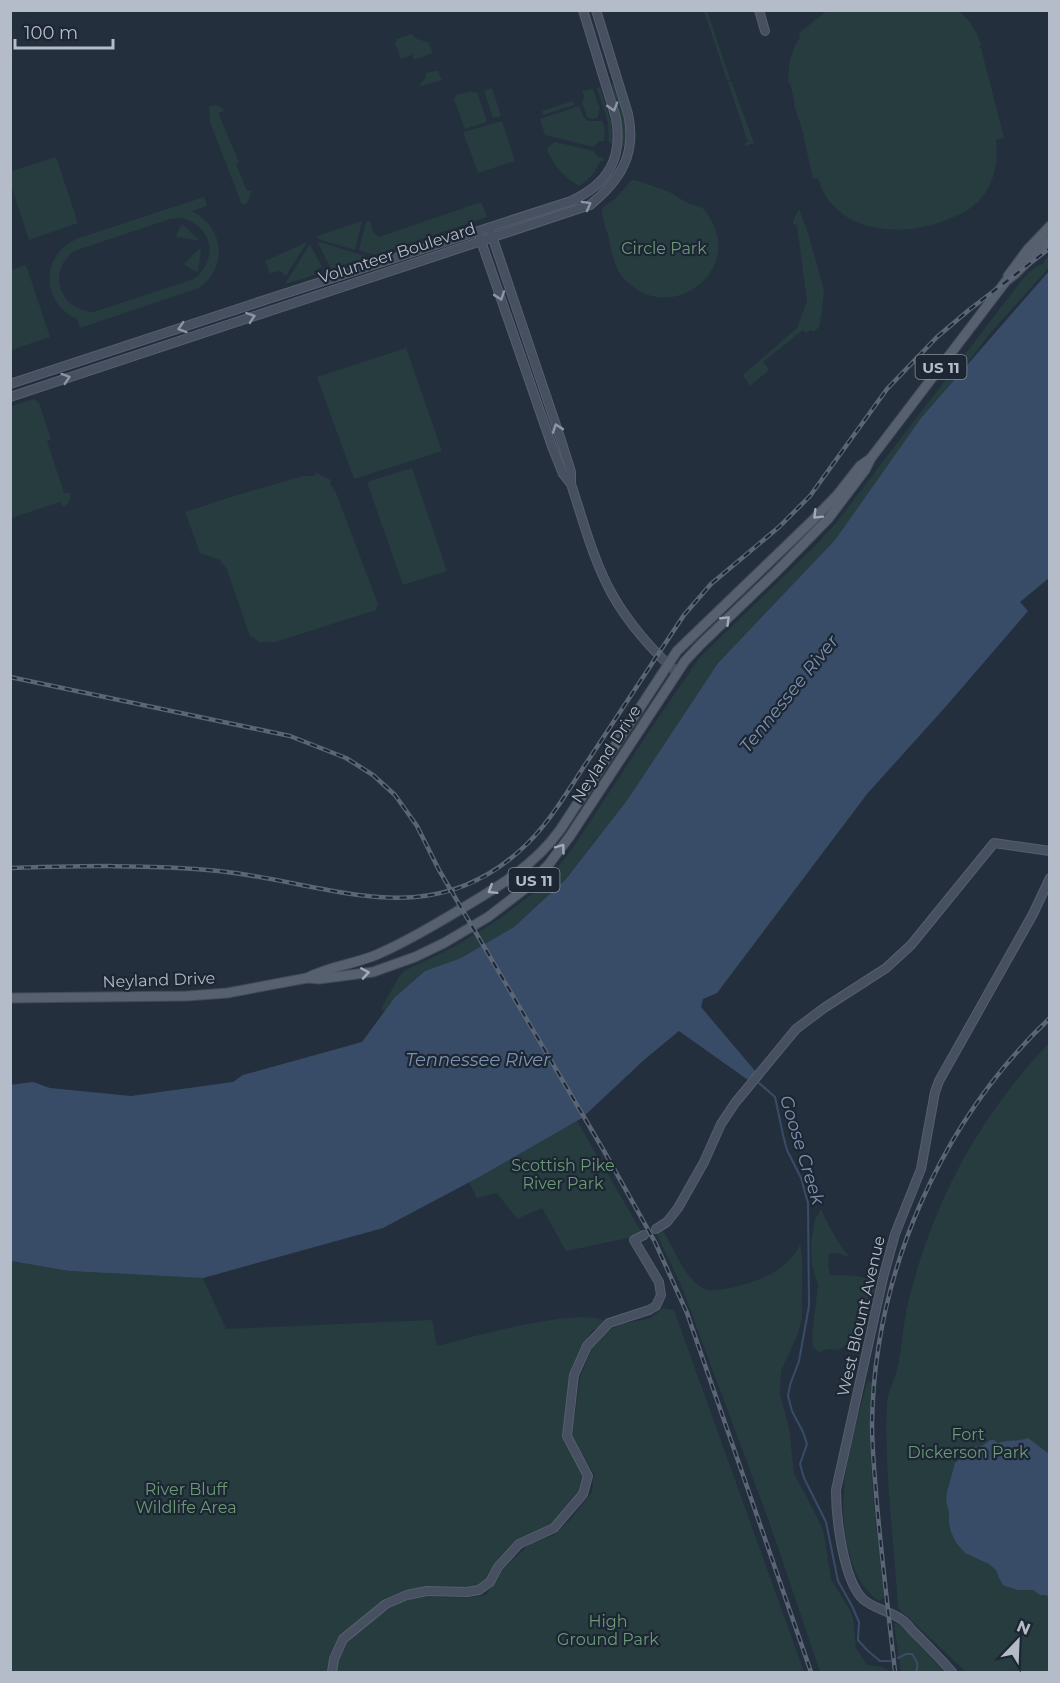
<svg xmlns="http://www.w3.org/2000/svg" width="1060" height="1683" viewBox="0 0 1060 1683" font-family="Montserrat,sans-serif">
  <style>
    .green { fill: #263c3f; fill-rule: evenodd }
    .water { fill: #394c67 }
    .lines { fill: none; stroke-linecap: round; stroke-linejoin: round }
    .stream { stroke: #394c67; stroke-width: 2 }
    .secondary-casing { stroke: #565f6c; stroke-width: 10 }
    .primary-casing { stroke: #414a57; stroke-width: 11 }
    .secondary { stroke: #465061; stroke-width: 8 }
    .primary { stroke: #56606e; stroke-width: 9 }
    .rail-casing { stroke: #5a6575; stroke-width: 4.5 }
    .rail { stroke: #1d2633; stroke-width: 2; stroke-dasharray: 7; stroke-linecap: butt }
    .oneway { stroke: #8e96a5 }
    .oneway2 { stroke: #a1aab7 }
    .labels { text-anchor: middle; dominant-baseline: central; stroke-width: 4.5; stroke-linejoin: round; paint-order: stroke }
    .shield { fill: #1d2633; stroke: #878f9c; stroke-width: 1.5 }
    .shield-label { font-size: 15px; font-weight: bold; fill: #b4bcc9 }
    .park-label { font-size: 16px; fill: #6b9a76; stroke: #1d2633 }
    .street-label { font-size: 16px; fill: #b4bcc9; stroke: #1d2633 }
    .water-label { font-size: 18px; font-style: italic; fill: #7c92b1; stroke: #1d2633 }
  </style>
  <rect width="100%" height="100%" fill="#242f3e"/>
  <g class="green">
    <path d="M704,11H707L730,79L727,80Z"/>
    <path d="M827,11H959C970,20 977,31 981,45L979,49L981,48L1004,138L996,140C999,162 994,184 979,201C972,208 961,214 951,218C905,239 834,235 818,178L813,179L802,129L794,105L795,104L790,83L788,82C788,66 791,51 800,37L799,35L800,32Z"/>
    <path d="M411,34L417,39L428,42L433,53L414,60L411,53V55L401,59L395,43L397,39Z"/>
    <path d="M436,71H438L442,80L421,86L420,84L425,79L426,73Z"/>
    <path d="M731,81L754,143L745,146V143L748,142L728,82Z"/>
    <path d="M611,83L614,85C621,106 627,124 626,147L621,146V121L611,88Z"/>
    <path d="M600,87L611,122L612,144L609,142L608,122L597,88Z"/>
    <path d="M492,88L501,116L493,118L484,91Z"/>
    <path d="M593,89L600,109L599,110L598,117L592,119L587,117L582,103L584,96L582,91Z"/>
    <path d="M472,91L473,93L477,92L487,122L465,129L454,99L456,95Z"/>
    <path d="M573,101L574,105L543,115L542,111Z"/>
    <path d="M216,105L222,108L224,111L218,113L239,162L236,164L247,191L252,190L247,203L242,205L210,122L209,106Z"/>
    <path d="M579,106L583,116L587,121H602L605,129L604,141H600L593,147L545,135L540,119Z"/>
    <path d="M502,121L515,161L478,173L463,132Z"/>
    <path d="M555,142L594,151L597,156L604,159L603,161H600C594,174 590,179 579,186C562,175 556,168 547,150L549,146Z"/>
    <path d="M56,157L78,223L29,240L11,185V171Z"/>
    <path d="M634,180C646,183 658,188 669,192C677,196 684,202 693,205C696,206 699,206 701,207C707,211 711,220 714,226C736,276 670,321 630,284C625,280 620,275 618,270C612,259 611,247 608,235C605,226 602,218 602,208L615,199L631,181Z"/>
    <path d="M204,197L207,206L192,211C224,228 229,266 199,288L80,328L77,319C39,301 41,253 79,238ZM182,218C213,227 219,259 194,279L94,312C60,311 46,272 74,251L170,219Z"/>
    <path d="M481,202L487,217L374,255L359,250L366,222L370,221L373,232L379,237Z"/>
    <path d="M799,209L808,233L824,290L822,311L819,327L814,332L811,330L806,333L803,330L763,362L769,370L750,386L743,375L797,328L807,301L797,225L793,224V221Z"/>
    <path d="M362,221L355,250L318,239L317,236Z"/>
    <path d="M182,224L198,239L197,240L176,237L178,231Z"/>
    <path d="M317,241L368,257L331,269Z"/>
    <path d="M307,242L286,276C281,270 277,270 270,274L265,261Z"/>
    <path d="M310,244L322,267L314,271L315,275L285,284Z"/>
    <path d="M199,249L201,251L198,272L192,270L184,264Z"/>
    <path d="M1049,254V267L1046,271L992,331L953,381L921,418L835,540L718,663L628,799L566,879L514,927L461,958L425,971L395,997L385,1011L382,1010V1007L399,977L404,971L452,948L498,920L536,891L553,874L574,846L652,727L700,657L815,546L836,523L1015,289C1023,279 1031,267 1043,264Z"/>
    <path d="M26,265L50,337L11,350V270Z"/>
    <path d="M406,348L442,451L354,479L317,377Z"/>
    <path d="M34,399L39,403L51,439L47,441L64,493H70C71,499 70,504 63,507L60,502L11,518V406Z"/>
    <path d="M412,468L447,571L403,585L367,482Z"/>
    <path d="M316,473L331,480L330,484L336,493L378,604L376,610L275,642H260L250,636L227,570L220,560L200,553L185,512L234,496L303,476H314Z"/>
    <path d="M1049,1043V1672H966L898,1608C894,1540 884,1473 887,1404C888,1388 894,1383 897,1370C902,1348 903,1325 908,1303C933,1202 978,1118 1049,1043Z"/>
    <path d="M577,1121L642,1233L633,1237L566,1251L542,1208L517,1219L497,1193L477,1198L469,1182Z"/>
    <path d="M821,1209C828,1226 838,1243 849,1257L838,1253L829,1254L828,1263L830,1275C845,1276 864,1273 876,1285L870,1314L863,1335L849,1342L839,1350L828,1349L819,1352L813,1347L812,1335L818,1285L812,1266L811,1244L815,1219Z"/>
    <path d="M663,1231C675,1250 684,1278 704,1289C717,1295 765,1279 776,1271C785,1265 798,1253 800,1243L802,1256V1318L797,1336L781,1371L780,1394L789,1428L794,1473L823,1529L831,1579L851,1612L853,1618L856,1648L867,1665L882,1667L890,1671L891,1672H820L770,1524L681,1285L657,1235Z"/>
    <path d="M10,1261L69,1271L203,1278L226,1329L432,1320L437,1346C473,1337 572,1308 603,1320V1324L591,1332L587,1338V1346L574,1375L567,1436L588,1476L583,1494L554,1528L519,1544L498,1567L490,1582L479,1590L467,1592L427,1591L408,1595L386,1604L377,1612L382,1614C417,1586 447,1603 486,1595L504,1568L530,1544L554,1535L570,1520L592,1492L594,1474L572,1435L580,1378L592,1347L611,1329L622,1324L651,1318L663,1308L674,1310L804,1672H11Z"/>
    <path d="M868,1380L872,1383C865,1454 877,1527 884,1597L879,1601C862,1589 856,1575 850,1556C833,1495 852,1438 868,1380Z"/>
    <path d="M894,1623L902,1626L945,1672H901Z"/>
  </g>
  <g class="water">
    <path d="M1049,271V578L1020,602L1028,611L948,704L867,794L717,993L703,999L701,1007L756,1072L748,1080L679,1031L645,1059L582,1118L481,1176L383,1228L203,1278L69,1271L11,1261L10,1085L33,1082L50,1088L131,1096L233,1082L243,1075L362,1042L395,997L425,971L461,958L514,927L566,879L628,799L718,663L835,540L921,418Z"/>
    <path d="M1028,1438L1049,1454V1597L1046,1595H1040L1033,1590H1017L1003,1585L999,1578L996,1570L989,1564L965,1553L957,1544L951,1532L949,1523V1512L946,1501L947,1492L955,1463L963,1456L964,1453L975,1447L982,1446L990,1440H994L998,1443C1009,1439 1018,1442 1028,1438Z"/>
  </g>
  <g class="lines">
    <g class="stream">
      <path d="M759,1083L775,1097L783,1135L787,1150L801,1178L808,1203L809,1306L799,1361L790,1385L788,1396L792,1411L803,1432L807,1444L800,1464L804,1478L826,1522L838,1581L852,1606L859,1622L858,1640L867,1650L880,1661H890"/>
      <path d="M898,1658L906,1654H912C917,1661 919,1665 916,1672"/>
    </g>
    <g class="secondary-casing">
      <g id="secondary">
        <path d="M759,10L765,31"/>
        <path d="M491,233L560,437L571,472V484C583,520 593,560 612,594C627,621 653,652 677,672"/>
        <path d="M480,238L553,449L563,474L571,484"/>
        <path d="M10,384L268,299L571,201C608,184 623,159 616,118L583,10"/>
        <path d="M10,397L590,205C620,181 637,154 628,114L596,10"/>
        <path d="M656,1229L667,1222L678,1208L704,1162L721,1124L735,1103L796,1029L824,1008L886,968L911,945L994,843L1050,851"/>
        <path d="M332,1672L334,1659L343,1639L386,1604L407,1595L427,1591L467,1592L479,1590L490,1582L498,1567L519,1544L554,1528L583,1494L588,1476L567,1436L574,1375L587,1346L609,1323L649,1310L656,1306L661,1295L659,1282L634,1240L644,1235"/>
        <path d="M952,1672C940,1658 927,1645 914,1632C910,1628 906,1622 901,1619C889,1611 875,1609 864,1600C843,1582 836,1516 836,1490L883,1278L895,1234L921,1169L935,1092L939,1081L1033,914L1050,878"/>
      </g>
    </g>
    <g class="primary-casing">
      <g id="primary">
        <path d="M1008,276L1028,249L1050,226"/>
        <path d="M307,978C328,967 354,964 376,955C406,942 433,926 461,909C498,887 535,865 560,830L677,651L813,520L838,494L860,466L870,459"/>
        <path d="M10,998L187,996L227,993L307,978L319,979L373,972L415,957L444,943L488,917L526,888L549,864L570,836L685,661L701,644L777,571L828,519L865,470L871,458L1006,281L1015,274L1050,239"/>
      </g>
    </g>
    <use href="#secondary" class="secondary"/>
    <use href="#primary" class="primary"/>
    <g class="rail-casing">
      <g id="rail">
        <path d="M10,677L290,736L346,758L373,775L395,795L417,826L439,870L604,1151L655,1242L687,1313L811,1672"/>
        <path d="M10,868C80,866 150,864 219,871C332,883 432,938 528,843C552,819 570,787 589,759C621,711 652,663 684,615L711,584L779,527L810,496L887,389L937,337L969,310L1050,248"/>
        <path d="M895,1672C889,1617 882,1561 877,1505C875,1478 872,1451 872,1424C874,1274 940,1122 1050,1018"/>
      </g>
    </g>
    <use href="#rail" class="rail"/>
  </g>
  <defs><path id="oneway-chevron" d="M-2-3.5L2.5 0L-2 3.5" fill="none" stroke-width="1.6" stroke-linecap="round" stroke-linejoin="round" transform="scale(1.5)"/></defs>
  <g class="oneway">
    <use href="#oneway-chevron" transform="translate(613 107) rotate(73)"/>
    <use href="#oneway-chevron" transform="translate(587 205) rotate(-29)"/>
    <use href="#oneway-chevron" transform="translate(500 296) rotate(71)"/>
    <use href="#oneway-chevron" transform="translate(251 317) rotate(-19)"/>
    <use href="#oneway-chevron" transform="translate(182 328) rotate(162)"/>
    <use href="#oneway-chevron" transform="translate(66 378) rotate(-18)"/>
    <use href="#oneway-chevron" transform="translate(557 428) rotate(-109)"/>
  </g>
  <g class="oneway2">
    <use href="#oneway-chevron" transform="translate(817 515) rotate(135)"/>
    <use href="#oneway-chevron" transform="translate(726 620) rotate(-44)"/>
    <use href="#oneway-chevron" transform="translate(561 848) rotate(-54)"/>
    <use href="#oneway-chevron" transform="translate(492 890) rotate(148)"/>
    <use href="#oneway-chevron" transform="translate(365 973) rotate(-9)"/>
  </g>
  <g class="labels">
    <g class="shield">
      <rect x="915.5" y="355" width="51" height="24" rx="4.5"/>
      <rect x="508.5" y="868" width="51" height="24" rx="4.5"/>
    </g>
    <g class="shield-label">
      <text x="941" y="367">US 11</text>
      <text x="534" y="880">US 11</text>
    </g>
    <g class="park-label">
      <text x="664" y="248">Circle Park</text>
      <text x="563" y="1165">Scottish Pike<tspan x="563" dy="18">River Park</tspan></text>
      <text x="968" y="1434">Fort<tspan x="968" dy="18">Dickerson Park</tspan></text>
      <text x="186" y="1489">River Bluff<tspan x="186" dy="18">Wildlife Area</tspan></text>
      <text x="608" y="1621">High<tspan x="608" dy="18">Ground Park</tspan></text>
    </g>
    <g class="street-label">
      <text transform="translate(397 253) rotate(-18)">Volunteer Boulevard</text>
      <text transform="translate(606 754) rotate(-57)">Neyland Drive</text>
      <text transform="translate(159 980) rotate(-2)">Neyland Drive</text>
      <text transform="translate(861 1316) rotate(-77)">West Blount Avenue</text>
    </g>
    <g class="water-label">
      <text transform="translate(789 694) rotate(-51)">Tennessee River</text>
      <text x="478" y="1060">Tennessee River</text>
      <text transform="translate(802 1150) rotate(73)">Goose Creek</text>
    </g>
  </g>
  <rect width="1060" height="1683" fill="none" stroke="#b4bcc9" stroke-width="24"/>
  <g transform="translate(1018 1641) rotate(23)" stroke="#1d2633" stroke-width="4.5" paint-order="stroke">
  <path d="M0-4.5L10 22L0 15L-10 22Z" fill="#b4bcc9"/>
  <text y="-9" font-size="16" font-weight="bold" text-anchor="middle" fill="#b4bcc9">N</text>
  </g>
  <path d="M15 39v9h98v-9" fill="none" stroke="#b4bcc9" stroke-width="3"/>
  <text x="24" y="39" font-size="18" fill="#b4bcc9" stroke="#1d2633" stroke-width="4.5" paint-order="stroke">100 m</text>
</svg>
